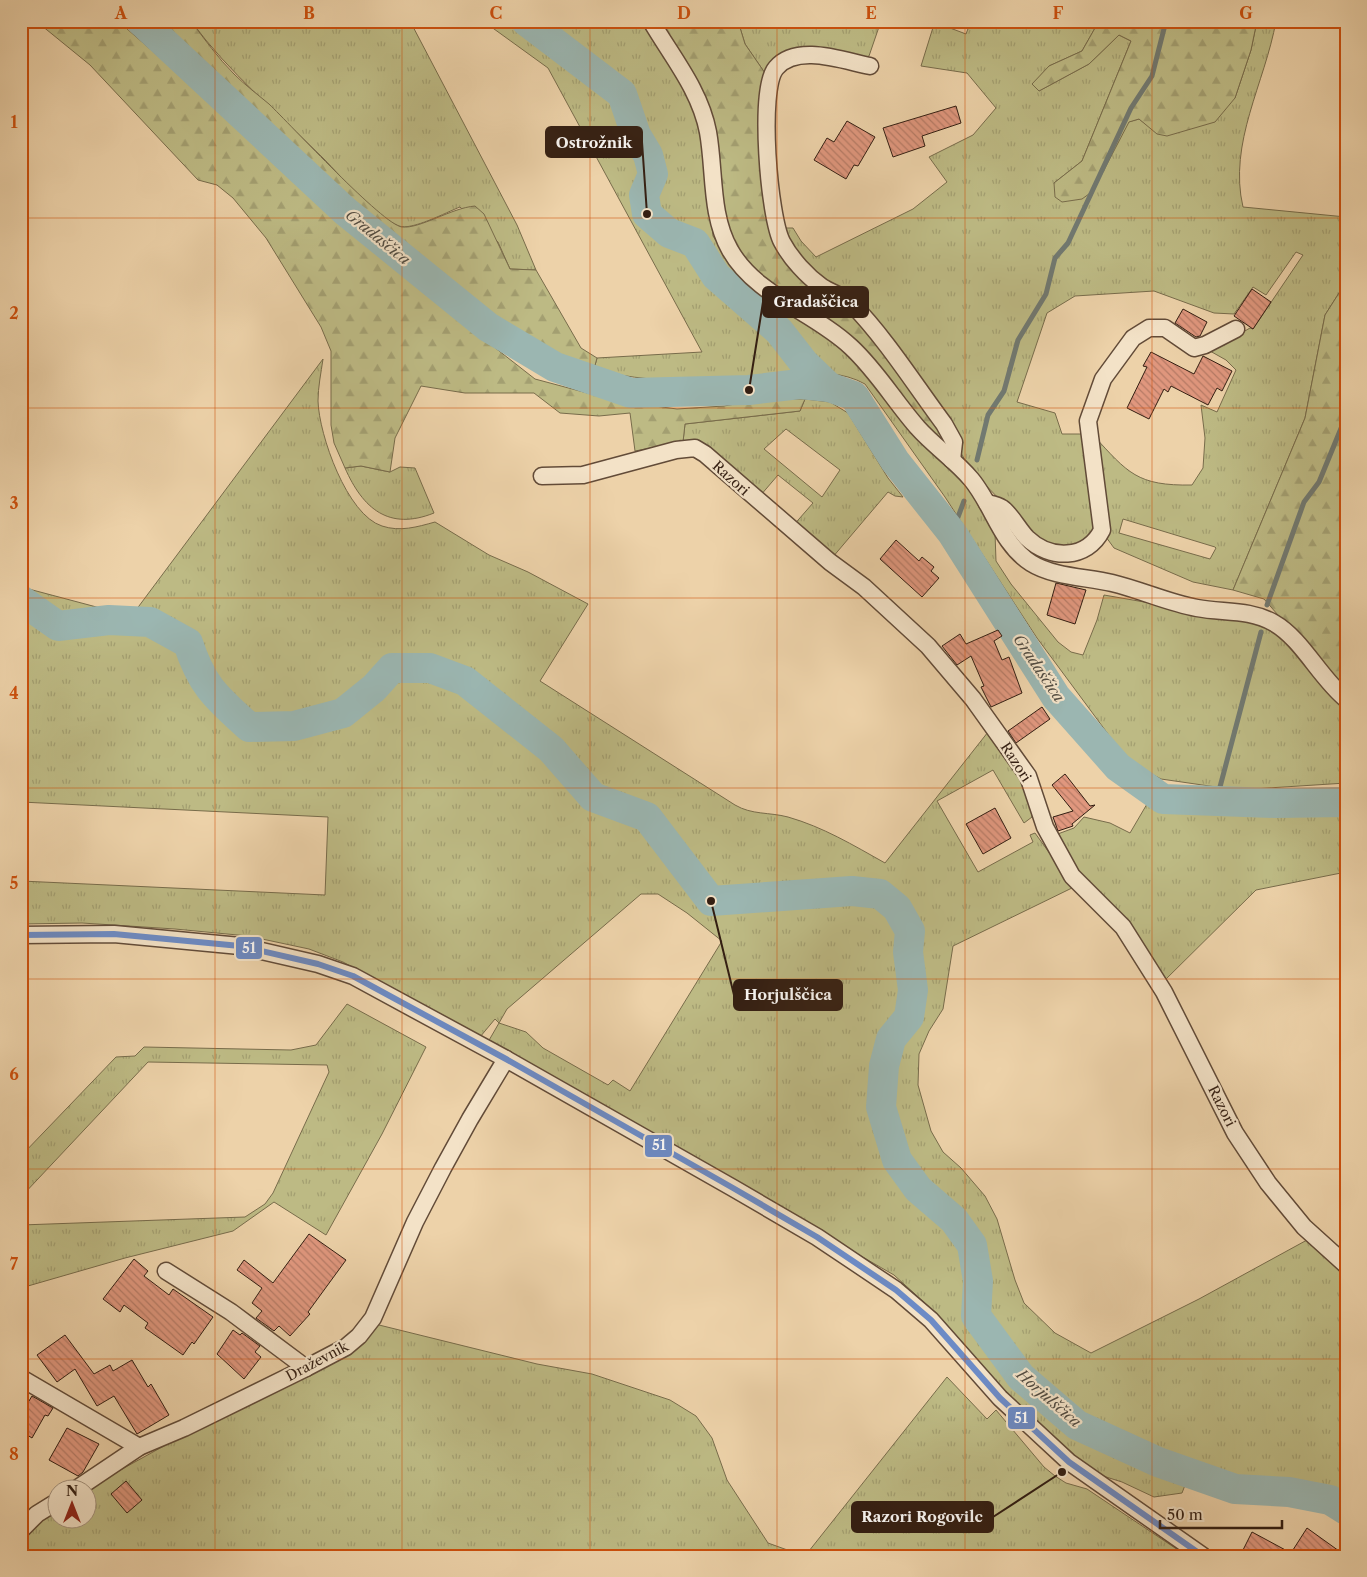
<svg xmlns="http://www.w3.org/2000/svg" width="1367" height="1577" viewBox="0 0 1367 1577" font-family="'Libre Caslon Text',serif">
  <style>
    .grass { fill: url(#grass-tufts); stroke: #786c4b; fill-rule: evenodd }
    .forest { fill: url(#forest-firs); stroke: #786c4b }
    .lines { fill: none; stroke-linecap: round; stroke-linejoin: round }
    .stream { stroke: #717971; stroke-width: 5 }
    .river { stroke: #9bb6b1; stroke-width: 30 }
    .building { fill: url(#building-back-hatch); stroke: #331e12 }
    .minor-casing { stroke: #624b38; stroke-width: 19 }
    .minor { stroke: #f3e2c7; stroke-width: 16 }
    .bus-1-casing { stroke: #f3e2c7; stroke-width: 10 }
    .bus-1 { stroke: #6c8bc6; stroke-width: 6 }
    .grid { fill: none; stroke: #cd500d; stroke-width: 1; stroke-opacity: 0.55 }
    .labels { text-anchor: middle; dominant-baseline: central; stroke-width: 4.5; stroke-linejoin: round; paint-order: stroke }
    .street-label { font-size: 14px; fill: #331e12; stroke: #f3e2c7 }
    .water-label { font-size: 15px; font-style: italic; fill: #524c42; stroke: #f3e2c7 }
    .leader { fill: none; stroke: #331e12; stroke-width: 2 }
    .callout-dot { fill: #331e12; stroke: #f3e2c7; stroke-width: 2 }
    .callout { fill: #331e12; stroke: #331e12; stroke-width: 2 }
    .callout-label { font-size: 15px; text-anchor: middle; font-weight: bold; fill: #fff }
    .line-badge { stroke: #f3e2c7; stroke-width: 2 }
    .badge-label { font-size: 14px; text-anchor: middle; font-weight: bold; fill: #fff }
    .neatline { fill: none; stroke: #cd500d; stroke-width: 2 }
    .grid-label { font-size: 16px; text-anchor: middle; font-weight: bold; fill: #cd500d }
  </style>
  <defs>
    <pattern id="grass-tufts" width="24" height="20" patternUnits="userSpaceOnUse" patternTransform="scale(1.25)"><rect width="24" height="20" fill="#bdba84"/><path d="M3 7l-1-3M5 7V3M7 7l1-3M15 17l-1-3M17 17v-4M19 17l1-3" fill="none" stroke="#a39f71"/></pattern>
    <pattern id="forest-firs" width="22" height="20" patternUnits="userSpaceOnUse" patternTransform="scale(1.25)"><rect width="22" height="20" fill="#bdba84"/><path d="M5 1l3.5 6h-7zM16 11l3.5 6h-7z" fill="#a39f71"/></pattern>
    <pattern id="building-back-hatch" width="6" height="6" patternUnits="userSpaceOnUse" patternTransform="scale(1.25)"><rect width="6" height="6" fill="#e0977e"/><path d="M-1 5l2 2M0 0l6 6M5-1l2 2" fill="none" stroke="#b67b66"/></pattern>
  </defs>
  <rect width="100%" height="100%" fill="#edd2a9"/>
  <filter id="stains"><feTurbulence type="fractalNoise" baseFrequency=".004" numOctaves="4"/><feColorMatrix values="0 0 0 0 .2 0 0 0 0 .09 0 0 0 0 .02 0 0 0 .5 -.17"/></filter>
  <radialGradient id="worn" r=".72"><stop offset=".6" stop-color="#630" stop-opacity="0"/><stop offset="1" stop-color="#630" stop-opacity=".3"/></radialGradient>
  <g class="grass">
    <path d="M191,21H410L517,225L536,270L510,269L498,242L460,207C447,212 411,231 399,226C372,215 344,179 323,158C278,113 229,73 191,21Z"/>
    <path d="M483,21H644L692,99L702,135L713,236L736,272L851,353L973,492L995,533L996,561L1011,584L1058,642L1071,652L1083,655L1097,620L1104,595L1242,619L1268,627L1299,654L1346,706V783L1237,790L1161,779L1128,761L1037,638L945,497L865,384C823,360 752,381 704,381C667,381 629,379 594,369L597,358L702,352L548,68Z"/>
    <path d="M738,21H881L869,56L863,59L821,53L767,76L745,44Z"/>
    <path d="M935,21H942V25L966,34L971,21H1099L1082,51L1049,66L1033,84L1039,91L1089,64L1119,35L1131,41L1082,161L1054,183L1121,134L1128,122L1139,119L1147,125L1235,98L1251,50L1257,21H1276C1265,83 1228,143 1243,207L1346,217V238L1342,244L1346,252V282L1325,315L1305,418L1233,590L1193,582L1114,548L1106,537L1093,435C1128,473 1137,486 1192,485L1203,468L1205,438L1201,405L1217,412L1236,370L1226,360L1210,351L1250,328L1253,329L1303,255L1296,252L1266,295L1253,287L1234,314L1214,313L1154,291L1075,296L1047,313L1017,402L1055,413L1062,434H1085L1097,531L1079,549L1044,545L969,468L961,453L963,442L934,402L805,267L782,228H793L801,241L816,257L913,209L947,182L929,157L973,135L996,108L967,73L921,66ZM1123,519L1215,547L1216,548L1210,559L1119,533Z"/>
    <path d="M323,359C321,373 318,387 318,401C319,435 347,515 382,526C400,532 417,527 435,522L489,555L528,572L588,604L540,681L735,805C752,815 769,812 788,817C823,827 853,845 885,863L988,732C1007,756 1031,785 1032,817L1024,823L993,770L937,801L978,872L1033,842L1030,835L1035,833L1074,887L953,946L943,1009L929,1031L919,1054L918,1085L931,1131L943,1152L961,1168L985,1196L997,1219L1015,1280L1024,1303L1055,1333L1091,1353L1199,1299L1307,1240L1346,1273V1520L1306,1501L1252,1502L1228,1498L1187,1480L1182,1493L1154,1497L1122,1482L1103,1476L1072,1457L1024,1413L926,1304L894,1275L488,1042L499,1023L495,1019L480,1037L343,962L309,949L248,936L175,929L82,923L21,924V881L325,895L328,817L21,802V585L25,588L104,609L136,610ZM641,894H658L687,913L722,941L630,1091L613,1080L608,1085L543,1048L526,1032L499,1023L507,1009Z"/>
    <path d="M805,399L830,402L848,413L888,478L903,497L895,496L888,492L832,558L792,527L813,503L778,475L760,496L683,442L685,424L800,411ZM786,429L840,470L822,497L764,449Z"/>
    <path d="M361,466L390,472L400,467L415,468L434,513C389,531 363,509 345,468Z"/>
    <path d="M1147,804L1160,812L1346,813V872L1256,890L1161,984L1088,889L1055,835L1074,828L1084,817L1110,823L1130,833Z"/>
    <path d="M347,1004L426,1047L382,1134L326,1235L274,1202L233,1231L125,1258L21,1288V1225L245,1217L265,1204L273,1193L329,1072L327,1065L148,1062L21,1197V1156L116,1057L135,1056L144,1047L291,1050L316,1045Z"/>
    <path d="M375,1324L537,1364L592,1374L670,1400L696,1416L712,1438L727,1480L768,1543L804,1556H21V1538L57,1508L58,1520H88V1490L86,1489L200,1426Z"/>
    <path d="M947,1377L987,1419L996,1410L1044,1467L1055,1476L1066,1483L1087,1489L1187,1556H805Z"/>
  </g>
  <g class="forest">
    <path d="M36,21H118L462,322L535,379L617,401L677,409L724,406L764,399H805L800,411L685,424L683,442L635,451L630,413L599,416L560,413L534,393H465L421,386L395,438L390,472L361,466L345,468L334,443L331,425V351L321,327L266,238L233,198L217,185L198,180L90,65Z"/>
    <path d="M158,21H191C205,40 218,58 234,74C245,85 257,94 269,104C290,124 383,225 402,227C420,229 451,208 475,206L484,214L510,269L536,270L581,348L597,358L594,369L561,359L480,307L414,251L347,204L218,75Z"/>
    <path d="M657,21H738L745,44L767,76L779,251L848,308L867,329L947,439H938L785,295L746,263L726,232L715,138Z"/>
    <path d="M1099,21H1257L1251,50L1235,98L1215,122L1167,136L1157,134L1139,119L1129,122L1093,191L1082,199L1062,202L1055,197L1054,183L1082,161L1131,41L1119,35L1089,64L1039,91L1032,84L1049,66L1082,51Z"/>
    <path d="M1346,282V693L1264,599L1233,590L1305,418L1325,315Z"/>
  </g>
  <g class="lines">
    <g class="stream">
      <path d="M977,460L988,415L1004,391L1018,340L1046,294L1055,258L1068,243L1131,108L1152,76L1166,21"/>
      <path d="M952,533L964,501"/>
      <path d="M1267,605L1304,502L1319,482L1342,426L1346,409"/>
      <path d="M1216,802L1261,632"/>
    </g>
    <g class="river">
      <path d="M141,21L345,211L488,327L555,367L631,393L749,390L800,384L829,387L854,396L895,461L952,533L1056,697L1118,767L1163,799L1275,803L1346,802"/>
      <path d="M526,21L622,94L636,135L648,155L653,174L644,195L647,214L669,233L695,243L716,276L779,331L804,363L829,387"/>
      <path d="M21,600L58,626L109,620L150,622L188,643C202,686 216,697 249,727L294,726L343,713L374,688L392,668H430L465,681L551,749L593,797L647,817L711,901L852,891L880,894L897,908L910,931L908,952L913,990L909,1017L891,1039L884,1066L881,1107L897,1160L918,1189L954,1220L972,1245L978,1281L976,1316L1021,1377L1077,1425L1158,1462L1235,1489L1289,1492L1330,1500L1346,1510"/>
    </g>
  </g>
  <g class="building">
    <path d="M956,106L961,123L922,136L925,146L893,157L883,128Z"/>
    <path d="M847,121L875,137L858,166L854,165L846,179L814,160L827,138L834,142Z"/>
    <path d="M1252,289L1271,302L1253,329L1234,316Z"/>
    <path d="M1183,309L1207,322L1200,336L1196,337L1175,323Z"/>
    <path d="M1151,352L1194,374L1203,356L1232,371L1222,391L1217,388L1208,405L1171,386L1168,392L1164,389L1149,419L1127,408L1147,367L1143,366Z"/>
    <path d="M896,540L919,561L922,557L934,567L931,571L939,578L922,597L880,559Z"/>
    <path d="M1056,583L1086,590L1075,624L1047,615Z"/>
    <path d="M998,630L1002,636L994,641L1002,660L1009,657L1022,693L991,707L981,687L984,686L971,656L957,665L942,646L960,634L966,644Z"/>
    <path d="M1042,707L1050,719L1016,743L1008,731Z"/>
    <path d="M1065,774L1090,806L1095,805L1072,824L1073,826L1058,831L1053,817L1073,811L1052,785Z"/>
    <path d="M995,808L1011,838L983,854L966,824Z"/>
    <path d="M309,1234L346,1260L308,1312L310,1314L290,1336L279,1326L274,1331L256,1318L262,1311L252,1303L262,1288L237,1270L244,1260L273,1283Z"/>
    <path d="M134,1259L148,1271L144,1276L169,1295L173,1289L213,1317L194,1344L192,1342L183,1355L145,1328L148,1323L124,1305L120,1312L103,1299Z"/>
    <path d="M233,1330L240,1335L242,1333L260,1346L255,1352L261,1357L244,1379L217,1354Z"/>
    <path d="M65,1335L94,1374L110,1365L113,1371L132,1360L148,1387L151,1384L169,1415L137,1434L114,1396L97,1406L75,1369L57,1382L37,1355Z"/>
    <path d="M32,1396L53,1408L48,1416L45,1415L32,1438L21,1431V1397L29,1401Z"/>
    <path d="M67,1428L99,1444L83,1472L78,1476L49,1460Z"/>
    <path d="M126,1481L142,1500L127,1513L111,1494Z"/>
    <path d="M1307,1528L1346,1556H1240L1252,1532L1291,1553Z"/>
  </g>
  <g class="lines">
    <g class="minor-casing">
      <g id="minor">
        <path d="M651,21C672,57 700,90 708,132C715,171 710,215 730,250C756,296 814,312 851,347C877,371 895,402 918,428C934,446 955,460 971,479C993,505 1001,544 1031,563C1053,577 1087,577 1112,583C1141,590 1169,603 1197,608C1224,613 1249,609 1274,623C1302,639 1320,678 1346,699"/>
        <path d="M870,66C844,61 797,43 776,68C758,89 769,218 782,242C791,259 807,276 822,287C831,293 844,296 852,304C886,339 915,385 944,424L954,442L952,460"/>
        <path d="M542,476L583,475L676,450L695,448L705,454L830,562L864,587L928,646L973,699L1028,776L1045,827L1072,876L1123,927L1164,992L1235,1133L1268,1183L1304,1227L1346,1265"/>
        <path d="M987,503C992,504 998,505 1002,508C1010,513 1019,530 1027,538C1050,560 1087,560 1102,530L1088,421L1103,379L1133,338L1149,328H1165L1194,348L1205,345L1236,329"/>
        <path d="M21,935L114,934L240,946L318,964L353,976L506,1059L733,1188L817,1237L896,1290L931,1320L1000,1398L1069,1462L1203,1556"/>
        <path d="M166,1271L231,1312L306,1368"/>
        <path d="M21,1378L139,1447"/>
        <path d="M75,1490L139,1447L184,1428L306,1368L346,1347L359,1336L373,1318L415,1222L443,1168L470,1119L506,1059"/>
        <path d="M21,1530L37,1514L58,1501"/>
      </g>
    </g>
    <use href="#minor" class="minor"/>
    <g class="bus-1-casing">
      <path id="bus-1" d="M21,935L114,934L240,946L318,964L353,976L506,1059L733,1188L817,1237L896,1290L931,1320L1000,1398L1069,1462L1203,1556"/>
    </g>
    <use href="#bus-1" class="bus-1"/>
  </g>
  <path class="grid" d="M215,21V1556M402,21V1556M590,21V1556M777,21V1556M965,21V1556M1152,21V1556M21,218H1346M21,408H1346M21,598H1346M21,788H1346M21,979H1346M21,1169H1346M21,1359H1346"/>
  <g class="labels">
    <g class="street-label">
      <text transform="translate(731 478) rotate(42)">Razori</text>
      <text transform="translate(1016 762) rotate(57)">Razori</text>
      <text transform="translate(1222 1106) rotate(63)">Razori</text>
      <text transform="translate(317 1361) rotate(-28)">Draževnik</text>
    </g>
    <g class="water-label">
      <text transform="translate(378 237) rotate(39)">Gradaščica</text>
      <text transform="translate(1039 668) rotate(56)">Gradaščica</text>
      <text transform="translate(1049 1398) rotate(41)">Horjulščica</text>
    </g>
  </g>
  <path class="leader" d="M647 214L642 142M749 390L763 302M711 901L734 995M1062 1472L993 1517"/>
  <g class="callout-dot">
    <circle cx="647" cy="214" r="5"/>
    <circle cx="749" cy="390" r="5"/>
    <circle cx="711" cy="901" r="5"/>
    <circle cx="1062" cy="1472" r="5"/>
  </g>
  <g class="callout">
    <rect x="546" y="127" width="96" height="30" rx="5"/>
    <rect x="763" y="287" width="105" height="30" rx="5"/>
    <rect x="734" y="980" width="108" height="30" rx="5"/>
    <rect x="852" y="1502" width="141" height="30" rx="5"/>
  </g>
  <g class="callout-label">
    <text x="594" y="148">Ostrožnik</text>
    <text x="816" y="307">Gradaščica</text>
    <text x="788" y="1000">Horjulščica</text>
    <text x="922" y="1522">Razori Rogovilc</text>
  </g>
  <g class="line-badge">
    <rect x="235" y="936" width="28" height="24" rx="5" fill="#6c8bc6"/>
    <rect x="644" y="1134" width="29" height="24" rx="5" fill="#6c8bc6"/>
    <rect x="1007" y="1406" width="29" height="24" rx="5" fill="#6c8bc6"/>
  </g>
  <g class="badge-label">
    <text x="249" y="953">51</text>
    <text x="659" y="1150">51</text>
    <text x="1021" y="1423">51</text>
  </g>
  <rect width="1367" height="1577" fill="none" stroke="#edd2a9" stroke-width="55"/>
  <g transform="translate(72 1504)"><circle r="24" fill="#f3e2c7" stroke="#a6947f"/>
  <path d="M0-4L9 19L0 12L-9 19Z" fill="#8f2418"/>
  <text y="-8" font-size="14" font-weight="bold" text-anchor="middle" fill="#331e12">N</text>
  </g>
  <path d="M1160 1520v8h122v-8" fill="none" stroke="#331e12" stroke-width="2.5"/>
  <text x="1167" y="1520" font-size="15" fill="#331e12" stroke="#f3e2c7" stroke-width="4" paint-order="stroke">50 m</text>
  <rect x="28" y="28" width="1312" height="1522" class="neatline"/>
  <g class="grid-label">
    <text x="121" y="19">A</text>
    <text x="309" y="19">B</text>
    <text x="496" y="19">C</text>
    <text x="684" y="19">D</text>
    <text x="871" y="19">E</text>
    <text x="1058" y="19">F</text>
    <text x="1246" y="19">G</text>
    <text x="14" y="128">1</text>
    <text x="14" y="319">2</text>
    <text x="14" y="509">3</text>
    <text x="14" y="699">4</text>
    <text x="14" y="889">5</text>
    <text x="14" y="1080">6</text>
    <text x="14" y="1270">7</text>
    <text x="14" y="1460">8</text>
  </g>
  <rect width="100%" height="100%" filter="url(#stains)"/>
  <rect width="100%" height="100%" fill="url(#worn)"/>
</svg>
